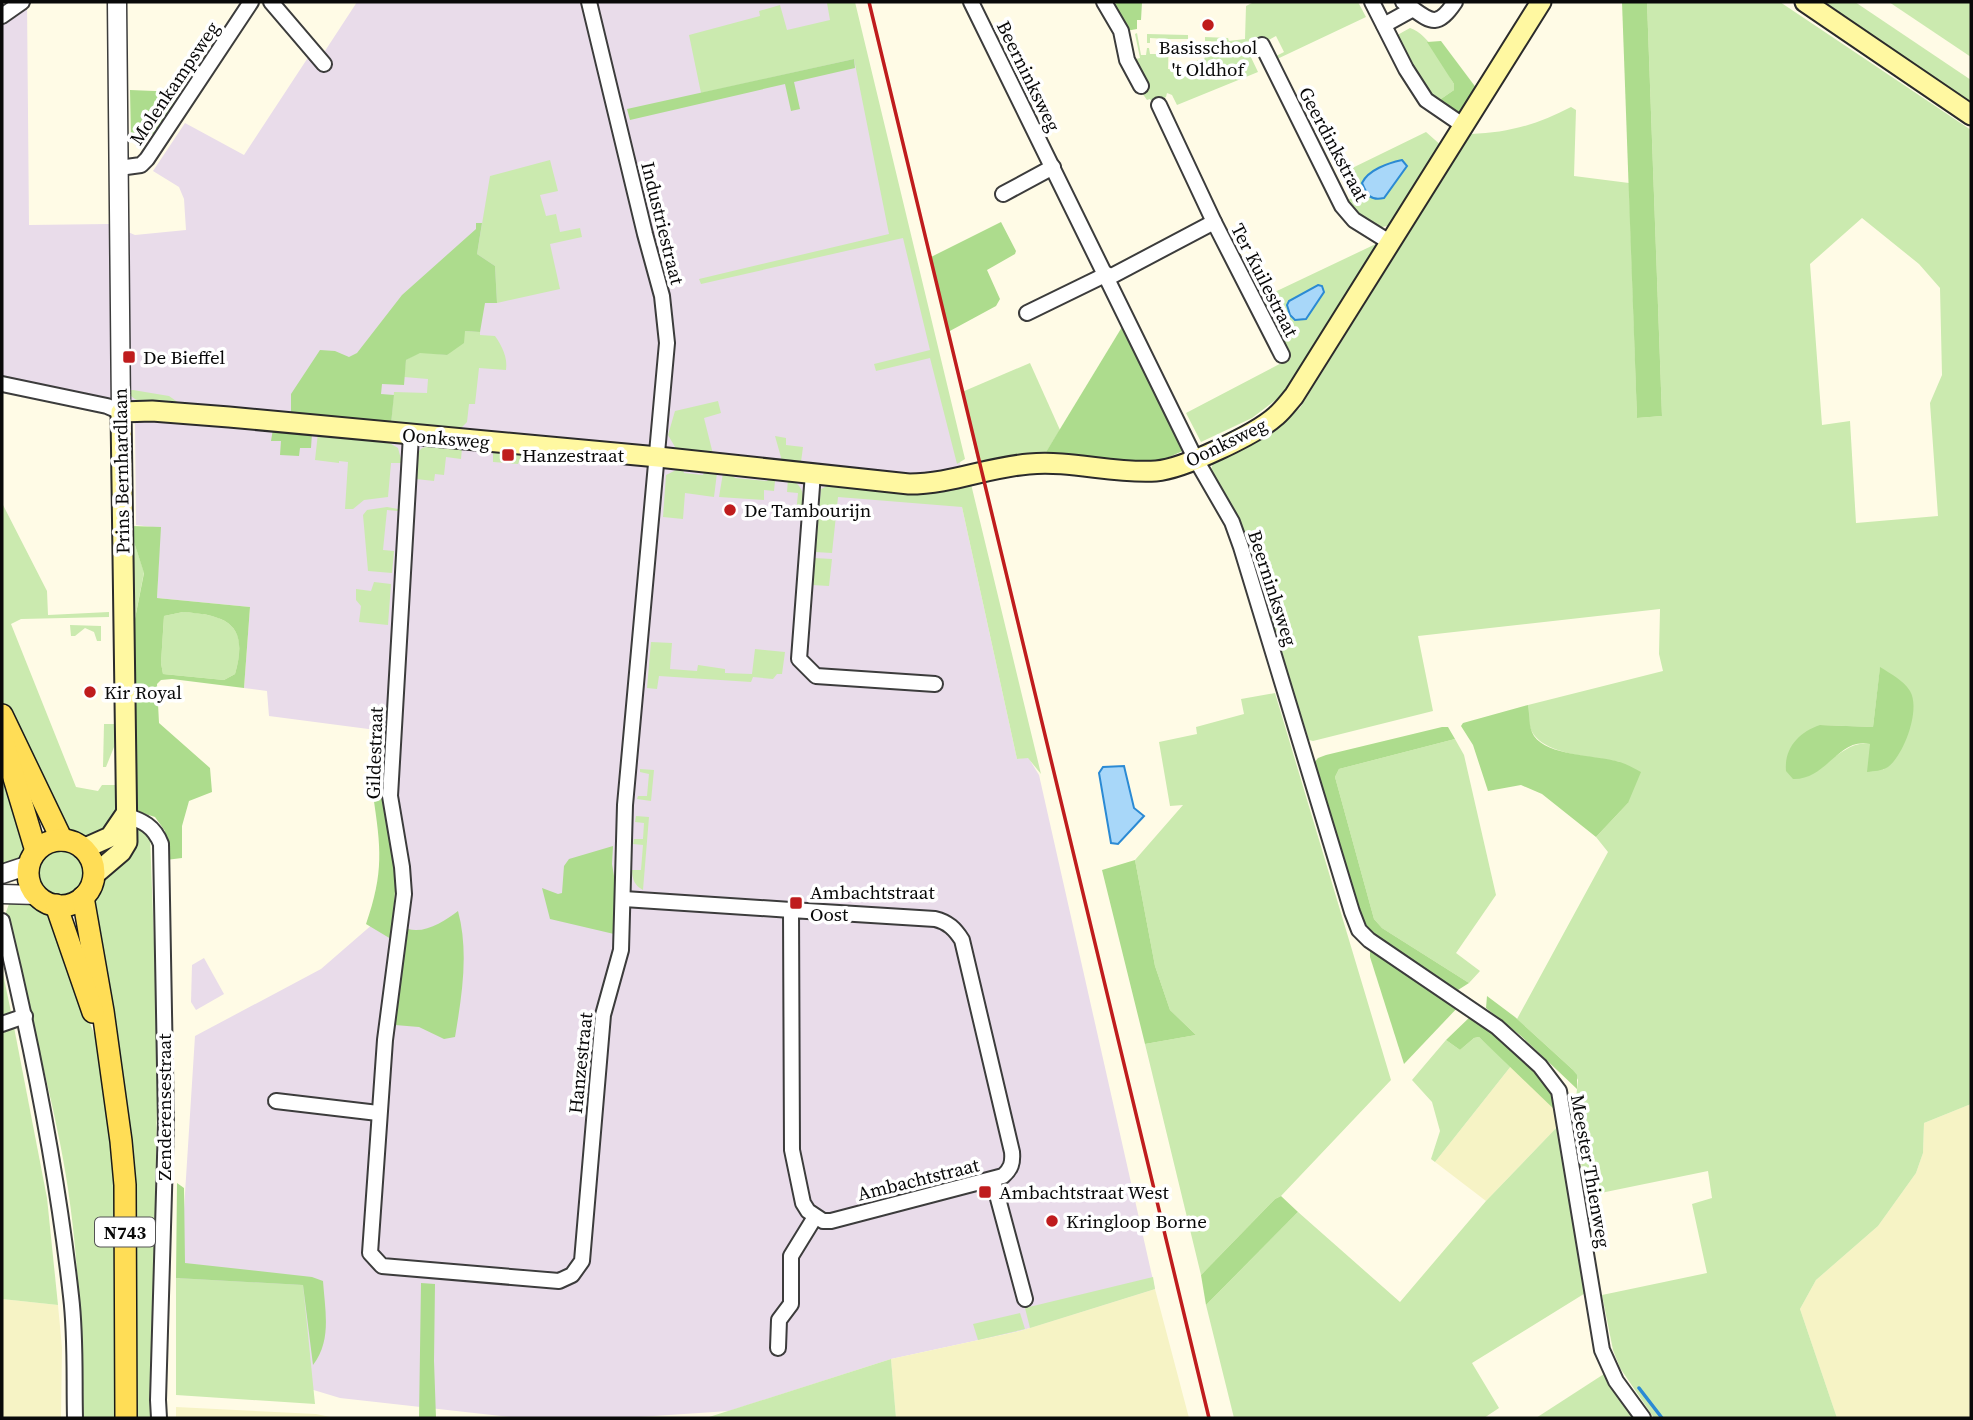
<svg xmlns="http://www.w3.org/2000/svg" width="1973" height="1420" viewBox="0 0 1973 1420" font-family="'Source Serif 4',serif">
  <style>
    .industrial { fill: #e9dcea }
    .farmland { fill: #f6f3c5 }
    .green { fill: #cbeaaf; fill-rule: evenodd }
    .forest { fill: #addc8d; fill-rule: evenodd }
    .water { fill: #a8d7f9; stroke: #2b8ad4; stroke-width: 2 }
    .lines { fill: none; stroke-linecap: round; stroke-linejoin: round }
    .stream { stroke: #2b8ad4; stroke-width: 3.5 }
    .minor-casing { stroke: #3c3c3c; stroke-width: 18 }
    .tertiary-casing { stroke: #3c3c3c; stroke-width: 21 }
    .secondary-casing { stroke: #2b2b2b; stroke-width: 23 }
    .primary-casing { stroke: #1a1a1a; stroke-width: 24 }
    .minor { stroke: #fff; stroke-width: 14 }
    .tertiary { stroke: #fff; stroke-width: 18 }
    .secondary { stroke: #fff8a1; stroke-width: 19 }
    .primary { stroke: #ffdd56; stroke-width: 21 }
    .rail { stroke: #bf1c1d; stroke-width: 3.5 }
    .poi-dot { fill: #bf1c1d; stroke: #fff; stroke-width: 2.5 }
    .labels { text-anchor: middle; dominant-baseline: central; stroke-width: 7; stroke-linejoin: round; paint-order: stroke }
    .shield { fill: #fff; stroke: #535353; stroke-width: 2 }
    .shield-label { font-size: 18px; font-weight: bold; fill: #090909 }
    .poi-label { font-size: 19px; fill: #090909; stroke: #fff; text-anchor: start }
    .street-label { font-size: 19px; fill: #090909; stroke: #fff }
  </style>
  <rect width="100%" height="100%" fill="#fffbe6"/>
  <g class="industrial">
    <path d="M27,2L29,225L109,224L135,235L186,230L184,199L179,187L153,171L185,123L244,155L309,56L323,54L357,2H852L960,460L962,507L1017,759L1028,757L1039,775L1155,1289L1020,1331L891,1359L729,1411L624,1418H520L340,1398L208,1358L176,1335L195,1036L321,969L404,897L378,775L376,730L269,716L267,691L244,688L250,607L157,598L160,528L136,525L135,421L2,392V16Z"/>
    <path d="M204,958L224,994L196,1010L191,1002L192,965Z"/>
  </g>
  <g class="farmland">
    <path d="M1511,1066L1559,1114L1561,1123L1486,1201L1435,1162Z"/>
    <path d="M1971,1104V1418H1837L1800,1309L1816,1280L1878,1226L1916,1173L1923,1153L1924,1123Z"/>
    <path d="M1155,1289L1189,1418H896L891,1359L1020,1331Z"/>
    <path d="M2,1299L58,1305L62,1348L61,1418H2Z"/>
    <path d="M176,1407L316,1414L335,1418H176Z"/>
  </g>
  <g class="green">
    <path d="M855,2L965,459L957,464L930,358L876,371L874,364L930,350L903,238L701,284L699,279L889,234L854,59L701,93L689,35L760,16L759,11L780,5L787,30L830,20L827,3Z"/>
    <path d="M1254,2H1358L1366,17L1275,60L1274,57L1284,52L1276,36L1248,51L1258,72L1177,105L1172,95L1167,93L1166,97L1153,104L1150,99L1147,100L1142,93L1148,89L1132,64V60L1140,58L1135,34L1137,33L1141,55H1146L1147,48H1149L1150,54H1163L1164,39H1167L1150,38V43H1147V34L1188,35V39H1169L1168,69L1197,70V60H1204L1205,56H1223L1224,42L1205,41V37L1228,38L1229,41L1245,39L1246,6Z"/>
    <path d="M1647,2H1780L1971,130V1104L1924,1123L1923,1153L1916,1173L1878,1226L1816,1280L1800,1309L1837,1418H1654L1620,1368L1613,1350L1602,1295L1707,1273L1692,1204L1712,1198L1708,1171L1586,1196L1574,1116L1578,1080L1572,1069L1517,1019L1608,852L1596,837L1628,803L1620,762C1594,756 1539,756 1530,727C1528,721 1529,712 1528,705L1663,671L1659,654L1660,609L1418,636L1433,711L1313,741L1309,740L1244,544L1215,483L1211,470L1214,459L1267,434L1300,408L1471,134C1508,133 1539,124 1571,107L1576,110L1574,176L1629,183L1637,418L1662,416ZM1862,218L1919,264L1940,288L1942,375L1930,403L1938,516L1856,523L1850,421L1822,425L1810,264ZM1880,668L1884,770L1871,744C1856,742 1848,748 1836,756L1820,725L1873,727Z"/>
    <path d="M1820,2H1855L1971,80V102Z"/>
    <path d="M1889,2H1971V57Z"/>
    <path d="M1410,28C1430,34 1444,67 1454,84V90L1438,101L1419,83L1392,38Z"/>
    <path d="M1426,132L1443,147L1393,225L1376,228L1350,210L1345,202L1353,197L1342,173Z"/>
    <path d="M550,160L558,191L540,195L546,216L556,214L560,232L580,228L582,237L550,244L560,289L497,303L495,266L477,254L490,176Z"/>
    <path d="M1380,242L1308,358L1281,396L1252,418L1201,442L1186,413L1291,358L1262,298Z"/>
    <path d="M465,331L480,332V335L495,336C502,346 508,358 506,370L479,368L475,404H469L467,422L458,431L391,424L394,392L427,393L428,379L404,377L406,360L420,352L447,355Z"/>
    <path d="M1030,363L1060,430L1043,457L979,468L962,392Z"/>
    <path d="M133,390L169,396L186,408C167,406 138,409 127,391Z"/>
    <path d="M718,401L721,413L704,418L713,454L678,452L668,435L675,411Z"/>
    <path d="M318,433L386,441L398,448L402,463H391L388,497L364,500L353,509H345L348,462L339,461V463L315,460Z"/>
    <path d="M775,436L786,438V445L803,447L801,462L782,461Z"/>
    <path d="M431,446L462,448L461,459L446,457L444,475L435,474L434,481L416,479L418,459L416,454L422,448Z"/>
    <path d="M493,451L522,454L518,464L493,462Z"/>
    <path d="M678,469L683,470L684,473L703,475L705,471L717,473L714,497L685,493L683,519L663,517L666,475Z"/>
    <path d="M723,473L731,474L735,478L767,481L771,477L775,481L774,491L764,490V500L719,497Z"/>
    <path d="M788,479C806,485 804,499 803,515L796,514L798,493L787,492Z"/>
    <path d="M971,484L1041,774L1028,758L1017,759L962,507L838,497L832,553L815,552L821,489L829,485L918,493L941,491Z"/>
    <path d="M2,503L47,591L48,615L109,612V617L21,619L11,624L76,787L98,791L102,785H116V815L112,827L82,840L70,836L13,728L2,703Z"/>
    <path d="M387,507L398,509V511L387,510L383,550L394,551L392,573L368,571L363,515L367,510Z"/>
    <path d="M132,526L133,539L144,572L132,634L133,565L127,549Z"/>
    <path d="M814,558L832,559L829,586L812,585Z"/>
    <path d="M374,582L391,584L388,625L359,622L361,606L356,600V589L371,591Z"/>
    <path d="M183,612C228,615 249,625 235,674L224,680L163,674L161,663L164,616Z"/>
    <path d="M70,625L101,626V641H97L94,632L85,628L75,636H71Z"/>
    <path d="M651,642L672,643L670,669L697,671L698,665L725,669V673L752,674L755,649L785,652L782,674H777L773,679L753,677L751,682L659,676L657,689L647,688Z"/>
    <path d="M1275,693L1391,1080L1281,1196L1275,1199L1201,1275L1145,1044L1196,1035L1170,1010L1155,966L1135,860L1183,805L1170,806L1159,742L1197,734L1196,727L1244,714L1241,699Z"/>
    <path d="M104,724H115L114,747L106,767H103Z"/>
    <path d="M1455,739L1464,755L1496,895L1456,953L1480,971L1469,983L1382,928L1374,919L1335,777L1339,769Z"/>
    <path d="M2,752L29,853L26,858L2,870Z"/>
    <path d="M640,769L654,770L651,801L637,799L638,796H647L649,774L640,772Z"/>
    <path d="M636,816L649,817L643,890C635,886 632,879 632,870H641L643,845L633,844L634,839H643L644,823L635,822Z"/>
    <path d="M140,827L150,836L158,1050L151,1418H135L134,1259L90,900L99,880L134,828Z"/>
    <circle cx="61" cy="874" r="26"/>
    <path d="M25,899L39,904L51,913L70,974L95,1036L113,1127L116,1227L114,1355L116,1418H82C82,1326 78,1233 60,1143C45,1066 23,991 5,915L10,901Z"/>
    <path d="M2,969L11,1012L2,1016Z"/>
    <path d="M13,1022L47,1198L58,1305L2,1299V1028Z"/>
    <path d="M1479,1037L1511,1066L1435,1162L1431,1159L1440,1131L1432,1102L1412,1080L1446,1040L1460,1050L1474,1038Z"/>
    <path d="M1561,1123L1587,1292L1472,1363L1499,1408L1484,1418H1234L1206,1305L1298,1212L1400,1302L1486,1201Z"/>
    <path d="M1153,1277L1155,1289L1030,1328L1025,1308Z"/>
    <path d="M176,1278L303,1285L315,1404L176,1395Z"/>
    <path d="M1020,1313L1025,1329L978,1340L973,1324Z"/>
    <path d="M891,1359L896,1418H706Z"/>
    <path d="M1604,1374L1634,1418H1536Z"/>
  </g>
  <g class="forest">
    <path d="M1118,2H1142L1141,20H1137V29L1126,31L1113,5Z"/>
    <path d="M1622,2H1647L1662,416L1637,418Z"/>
    <path d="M1441,41L1477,89L1458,117L1438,101L1454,90V84L1427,42Z"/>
    <path d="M854,59L855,68L794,82L800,109L791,111L785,84L630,120L627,109Z"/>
    <path d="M130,90L180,92C170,108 155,148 131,140Z"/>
    <path d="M1001,222L1016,251L1015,254L987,270L1000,299L996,306L948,332L931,257Z"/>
    <path d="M476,223H482L477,254L495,266L497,303H485L480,332L465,331L464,343L447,355L420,353L406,360L404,385L382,384L381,394L394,395L391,424L377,421L373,426L321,421L318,415L291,413V394L320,350L335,351L349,357L357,353L402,295L476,229Z"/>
    <path d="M1122,327L1185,450L1151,465L1043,457Z"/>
    <path d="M273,429L312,433L311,448H300L299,456L280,455L281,441H271Z"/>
    <path d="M132,526L161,527L157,598L250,607L244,688L172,679L161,680L157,684L159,723L210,768L212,792L189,801L182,826V858L166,860L165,831L155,817L139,812L135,804L132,634L144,573L133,539ZM183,612C228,615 249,625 235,674L224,680L163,674L161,663L164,616Z"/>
    <path d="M1880,667C1891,674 1903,680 1910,691C1921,709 1904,755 1888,767C1882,771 1874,771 1867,772L1870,744C1838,737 1827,780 1793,779L1786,771C1784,748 1799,732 1820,725L1873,727Z"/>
    <path d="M1528,705C1530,716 1528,726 1534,736C1548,756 1594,755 1616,761C1625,763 1633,768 1641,772L1628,803L1596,837L1542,794L1521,785L1488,791L1473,745L1461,726L1463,723Z"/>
    <path d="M1442,727H1448L1455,739L1339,769L1335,777L1374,919L1382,928L1469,983L1458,990L1366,931L1362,926L1314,763L1318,758L1326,755Z"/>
    <path d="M373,795L383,799L397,867L391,939L366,924C384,872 381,848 373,795Z"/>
    <path d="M613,846L612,864L617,894L614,934L550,919L542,888L558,894L562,893L564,866L569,859Z"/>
    <path d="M1135,860L1155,966L1170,1010L1196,1035L1145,1044L1102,870Z"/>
    <path d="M458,911C469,952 462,995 455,1037L444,1039L419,1027L395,1025L408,929C425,934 445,921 458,911Z"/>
    <path d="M1370,950L1460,1005L1404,1064L1370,957Z"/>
    <path d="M1487,996L1515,1017L1572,1069L1577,1075V1089L1521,1036L1486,1008Z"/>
    <path d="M1472,1015L1533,1068L1556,1092L1559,1114L1479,1037L1474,1038L1460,1050L1446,1040Z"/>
    <path d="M177,1183L184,1188L185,1263L312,1277L323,1281C325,1311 332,1340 313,1365L303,1285L176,1278Z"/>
    <path d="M1281,1196L1298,1212L1206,1305L1201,1275L1275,1199Z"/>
    <path d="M421,1283L435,1284L434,1361L436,1418H419Z"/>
  </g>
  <g class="water">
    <path d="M1402,160L1407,166L1384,198C1370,201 1367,195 1362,183C1368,170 1388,163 1402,160Z"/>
    <path d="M1318,285L1322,286L1324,292L1306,319L1295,320L1290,315L1287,305L1289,301Z"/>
    <path d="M1124,766L1134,808L1144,816L1118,844L1111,843L1099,773L1103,767Z"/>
  </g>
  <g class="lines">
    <path class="stream" d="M1639,1388L1662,1418"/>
    <g class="minor-casing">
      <g id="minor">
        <path d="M271,2L324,64"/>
        <path d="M971,2L1195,458L1232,522L1241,547L1352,912L1359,930L1369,940L1497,1027L1540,1066L1559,1091L1602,1350L1616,1381L1643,1418"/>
        <path d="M1104,2L1121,31L1127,60L1141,86"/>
        <path d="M1372,2L1406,69L1426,100L1464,126"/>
        <path d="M1403,2C1429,19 1435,32 1455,2"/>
        <path d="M2,16L22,2"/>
        <path d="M1384,25L1413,9"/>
        <path d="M1262,45L1342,206L1354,220L1391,243"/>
        <path d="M1159,105L1214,222L1282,355"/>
        <path d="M119,168L141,165L147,159L251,2"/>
        <path d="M1003,194L1053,167"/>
        <path d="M1108,278L1214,222"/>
        <path d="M1027,313L1107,274"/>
        <path d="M2,384L107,406L121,412"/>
        <path d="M411,435L390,796L402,867L404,894L385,1040L370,1253L382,1266L559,1281L572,1275L582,1261L603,1015L621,950L625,805L667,343L662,296L645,234L589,2"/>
        <path d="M813,473L799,659L816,676L935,684"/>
        <path d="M125,815C143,821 154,826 161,844L166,1123L158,1400L159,1418"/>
        <path d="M624,899L791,910"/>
        <path d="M791,910L935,919C948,922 955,929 962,940L1012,1152C1013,1163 1011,1169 1003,1176L831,1221H823L808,1211L803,1203L792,1150Z"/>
        <path d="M2,921C32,1045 57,1170 71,1296C76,1337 74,1377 75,1418"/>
        <path d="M2,1024L25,1016"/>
        <path d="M276,1101L378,1113"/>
        <path d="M993,1180L1025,1299"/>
        <path d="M778,1348L779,1320L791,1304V1256L815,1217"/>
      </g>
    </g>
    <g class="tertiary-casing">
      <g id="tertiary">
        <path d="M117,2L121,412"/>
        <path d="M2,874L29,865"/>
        <path d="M2,894L37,895"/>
      </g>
    </g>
    <g class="secondary-casing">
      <g id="secondary">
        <path d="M1805,2L1971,115"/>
        <path d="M83,849L110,837L125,815"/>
        <path d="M94,875L121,852L127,842L121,412L152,411L229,417L658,457L909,484C951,484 988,467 1029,464C1071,460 1114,474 1156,471C1183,469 1256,434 1276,416C1283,410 1288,403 1294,396L1541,2"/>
      </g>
    </g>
    <g class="primary-casing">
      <g id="primary">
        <path d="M2,715L62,840"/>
        <path d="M2,738L36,851"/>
        <circle cx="61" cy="873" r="33"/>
        <path d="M83,897L103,1011L121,1141L125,1185L126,1418"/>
        <path d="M56,905L93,1012"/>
      </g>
    </g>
    <use href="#minor" class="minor"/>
    <use href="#tertiary" class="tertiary"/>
    <use href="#secondary" class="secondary"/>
    <use href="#primary" class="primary"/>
    <path class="rail" d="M869,2L1209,1418"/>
  </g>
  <g class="poi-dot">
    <circle cx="1208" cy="25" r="7"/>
    <rect x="122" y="350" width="14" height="14" rx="3.5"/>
    <rect x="501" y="448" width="14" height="14" rx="3.5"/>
    <circle cx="730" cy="510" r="7"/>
    <circle cx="90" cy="692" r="7"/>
    <rect x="789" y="896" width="14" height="14" rx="3.5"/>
    <rect x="978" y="1185" width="14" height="14" rx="3.5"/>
    <circle cx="1052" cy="1221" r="7"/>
  </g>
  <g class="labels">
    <rect class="shield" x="95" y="1217.5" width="60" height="29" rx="5"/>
    <g class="shield-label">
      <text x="125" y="1232">N743</text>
    </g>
    <g class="poi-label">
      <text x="1208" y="47" text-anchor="middle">Basisschool<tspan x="1208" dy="22">'t Oldhof</tspan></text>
      <text x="143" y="357">De Bieffel</text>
      <text x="522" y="455">Hanzestraat</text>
      <text x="744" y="510">De Tambourijn</text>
      <text x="104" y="692">Kir Royal</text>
      <text x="810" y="892">Ambachtstraat<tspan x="810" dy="22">Oost</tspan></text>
      <text x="999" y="1192">Ambachtstraat West</text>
      <text x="1066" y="1221">Kringloop Borne</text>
    </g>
    <g class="street-label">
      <text transform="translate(1029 76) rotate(64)">Beerninksweg</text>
      <text transform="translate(174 83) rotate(-56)">Molenkampsweg</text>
      <text transform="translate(1334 144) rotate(62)">Geerdinkstraat</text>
      <text transform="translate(663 223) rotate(76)">Industriestraat</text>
      <text transform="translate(1265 280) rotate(63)">Ter Kuilestraat</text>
      <text transform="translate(446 438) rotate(5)">Oonksweg</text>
      <text transform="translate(1226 442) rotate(-26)">Oonksweg</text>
      <text transform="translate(121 471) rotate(-91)">Prins Bernhardlaan</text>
      <text transform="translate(1273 588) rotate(72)">Beerninksweg</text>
      <text transform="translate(374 753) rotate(-88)">Gildestraat</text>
      <text transform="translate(580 1063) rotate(-84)">Hanzestraat</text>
      <text transform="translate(164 1107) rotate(-90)">Zenderensestraat</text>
      <text transform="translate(1591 1171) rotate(80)">Meester Thienweg</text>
      <text transform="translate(918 1179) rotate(-14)">Ambachtstraat</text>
    </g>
  </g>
  <rect width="1973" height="1420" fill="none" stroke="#090909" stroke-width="7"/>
</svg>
